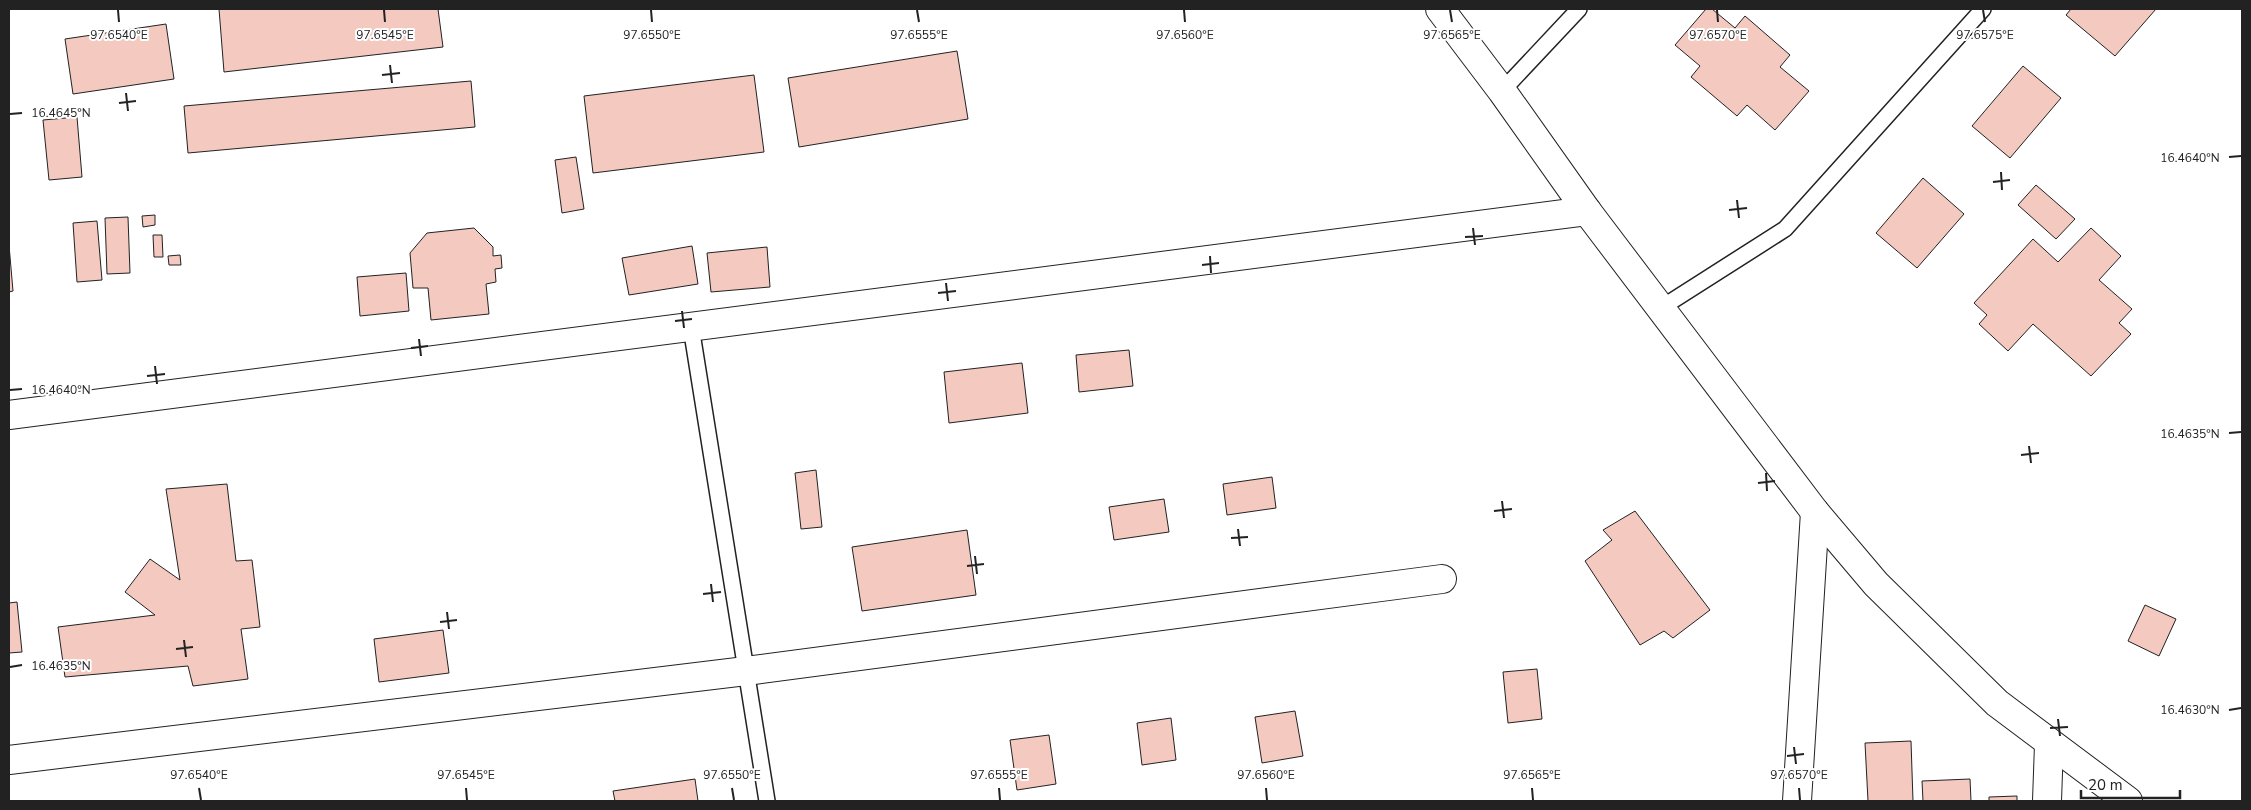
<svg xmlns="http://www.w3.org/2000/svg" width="2251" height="810" viewBox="0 0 2251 810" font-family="'Nunito Sans',sans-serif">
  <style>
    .building { fill: #f3c9c0; stroke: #222 }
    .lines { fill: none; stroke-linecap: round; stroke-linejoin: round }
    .lane-casing { stroke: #222; stroke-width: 18 }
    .street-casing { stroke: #222; stroke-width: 30 }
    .secondary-casing { stroke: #222; stroke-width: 30 }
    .lane { stroke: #fff; stroke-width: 15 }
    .street { stroke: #fff; stroke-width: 28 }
    .secondary { stroke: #fff; stroke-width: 28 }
    .ticks { fill: none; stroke: #222; stroke-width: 2 }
    .ticks-label { font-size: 12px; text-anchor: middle; fill: #222; stroke: #fff; stroke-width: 4; stroke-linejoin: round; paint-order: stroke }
  </style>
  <rect width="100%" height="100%" fill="#fff"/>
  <g class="building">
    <path d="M219,9H438L443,47L224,72Z"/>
    <path d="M1706,9H1712L1735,28L1745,16L1790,55L1780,67L1809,91L1775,130L1747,105L1737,116L1691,77L1700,66L1675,45Z"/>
    <path d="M2071,9H2156L2115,56L2066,15Z"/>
    <path d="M166,24L174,79L73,94L65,39Z"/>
    <path d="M957,51L968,119L799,147L788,78Z"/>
    <path d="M2023,66L2061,98L2010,158L1972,126Z"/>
    <path d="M754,75L764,152L593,173L584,96Z"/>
    <path d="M471,81L475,127L188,153L184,106Z"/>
    <path d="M77,117L82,177L49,180L43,120Z"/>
    <path d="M576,157L584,209L562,213L555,160Z"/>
    <path d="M1923,178L1964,214L1917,268L1876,233Z"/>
    <path d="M2036,185L2075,219L2056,239L2018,205Z"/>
    <path d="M155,215V225L143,227L142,216Z"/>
    <path d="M128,217L130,273L107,274L105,218Z"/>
    <path d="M97,221L102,280L77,282L73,223Z"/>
    <path d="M474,228L493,247V256L501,255L502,268L495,269L496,282L486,284L489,314L431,320L428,288H413L410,253L427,233Z"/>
    <path d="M2091,228L2121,256L2099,280L2132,309L2119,323L2131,334L2091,376L2033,324L2008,351L1979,324L1987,315L1974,303L2033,239L2058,262Z"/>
    <path d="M153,235H162L163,257H154Z"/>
    <path d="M9,245L13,291L9,292Z"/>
    <path d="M692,246L698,284L629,295L622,258Z"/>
    <path d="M767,247L770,287L711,292L707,253Z"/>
    <path d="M180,255L181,265H169L168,256Z"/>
    <path d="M406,273L409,311L360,316L357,277Z"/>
    <path d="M1129,350L1133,386L1079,392L1076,355Z"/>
    <path d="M1022,363L1028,413L949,423L944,372Z"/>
    <path d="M816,470L822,527L801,529L795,473Z"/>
    <path d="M1272,477L1276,508L1227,515L1223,484Z"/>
    <path d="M227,484L236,561L252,560L260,627L241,629L248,679L193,686L188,666L65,677L58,627L155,615L125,592L150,559L180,580L166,489Z"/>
    <path d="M1164,499L1169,532L1114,540L1109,507Z"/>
    <path d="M1635,511L1710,610L1673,638L1664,631L1640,645L1585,561L1612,540L1603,530Z"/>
    <path d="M967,530L976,595L862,611L852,547Z"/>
    <path d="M17,602L22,652L9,653V603Z"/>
    <path d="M2145,605L2176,619L2159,656L2128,641Z"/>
    <path d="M443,630L449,673L379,682L374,639Z"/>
    <path d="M1537,669L1542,719L1508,723L1503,672Z"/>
    <path d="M1295,711L1303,756L1262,763L1255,717Z"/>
    <path d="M1171,718L1176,760L1142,765L1137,723Z"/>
    <path d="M1049,735L1056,784L1017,790L1010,740Z"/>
    <path d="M1911,741L1913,801H1868L1865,743Z"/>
    <path d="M695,779L698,801H615L613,791Z"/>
    <path d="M1970,779L1971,801H1923L1922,781Z"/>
    <path d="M2017,796V801H1989V797Z"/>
  </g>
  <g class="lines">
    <g class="lane-casing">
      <g id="lane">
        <path d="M1502,91L1579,9"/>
        <path d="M1661,308L1785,229L1983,9"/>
        <path d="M691,327L767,801"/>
      </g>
    </g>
    <g class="street-casing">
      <g id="street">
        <path d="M9,415L1587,211"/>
        <path d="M9,760L746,671L1442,579"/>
        <path d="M1797,801L1815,512"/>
        <path d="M2047,801L2049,744"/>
      </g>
    </g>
    <g class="secondary-casing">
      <path id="secondary" d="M1440,9L1502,91L1587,211L1815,512L1876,584L1997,703L2128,801"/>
    </g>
    <use href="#lane" class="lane"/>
    <use href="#street" class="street"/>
    <use href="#secondary" class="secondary"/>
  </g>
  <path class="ticks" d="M118,10L119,22M384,10L385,22M651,10L652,22M917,10L919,22M1184,10L1185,22M1450,10L1452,22M1717,10L1718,22M1983,10L1985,22M390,65L392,83M382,75L400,73M126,93L128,111M119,103L136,101M10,114L22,113M2229,157L2241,156M2001,172L2002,190M1993,182L2010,180M1737,200L1739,218M1729,210L1747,208M1473,228L1475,245M1465,237L1483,236M1210,256L1211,273M1202,265L1219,263M946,283L948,301M938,293L956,291M682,311L684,328M675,321L692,319M419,339L421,356M411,348L428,346M155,366L157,384M147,376L165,374M10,390L22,389M2229,433L2241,432M2029,446L2031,463M2021,455L2039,453M1766,473L1767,491M1758,483L1775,481M1502,501L1504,518M1494,511L1512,509M1238,529L1240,546M1231,538L1248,537M975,556L977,574M967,566L984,564M711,584L713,602M703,594L721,592M447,612L449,629M440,622L457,620M184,640L186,657M176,649L193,647M10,667L22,665M2229,710L2241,708M2058,719L2060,736M2050,728L2068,727M1794,747L1796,764M1787,756L1804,754M199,788L201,800M466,788L467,800M732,788L734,800M999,788L1000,800M1266,788L1267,800M1532,788L1533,800M1799,788L1800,800"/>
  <g class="ticks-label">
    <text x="119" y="39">97.6540°E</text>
    <text x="385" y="39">97.6545°E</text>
    <text x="652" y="39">97.6550°E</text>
    <text x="919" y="39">97.6555°E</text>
    <text x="1185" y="39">97.6560°E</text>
    <text x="1452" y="39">97.6565°E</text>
    <text x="1718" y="39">97.6570°E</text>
    <text x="1985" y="39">97.6575°E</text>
    <text x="61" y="117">16.4645°N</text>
    <text x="2190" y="162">16.4640°N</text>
    <text x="61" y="394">16.4640°N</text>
    <text x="2190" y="438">16.4635°N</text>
    <text x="61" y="670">16.4635°N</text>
    <text x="2190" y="714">16.4630°N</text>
    <text x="199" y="779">97.6540°E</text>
    <text x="466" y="779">97.6545°E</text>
    <text x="732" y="779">97.6550°E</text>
    <text x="999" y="779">97.6555°E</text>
    <text x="1266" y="779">97.6560°E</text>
    <text x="1532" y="779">97.6565°E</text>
    <text x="1799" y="779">97.6570°E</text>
  </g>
  <rect width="2251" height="810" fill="none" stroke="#222222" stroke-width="20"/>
  <path d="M2081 790v8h99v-8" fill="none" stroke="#222222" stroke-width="2.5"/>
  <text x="2088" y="790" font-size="15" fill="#222222" stroke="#ffffff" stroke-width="4" paint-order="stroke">20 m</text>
</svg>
